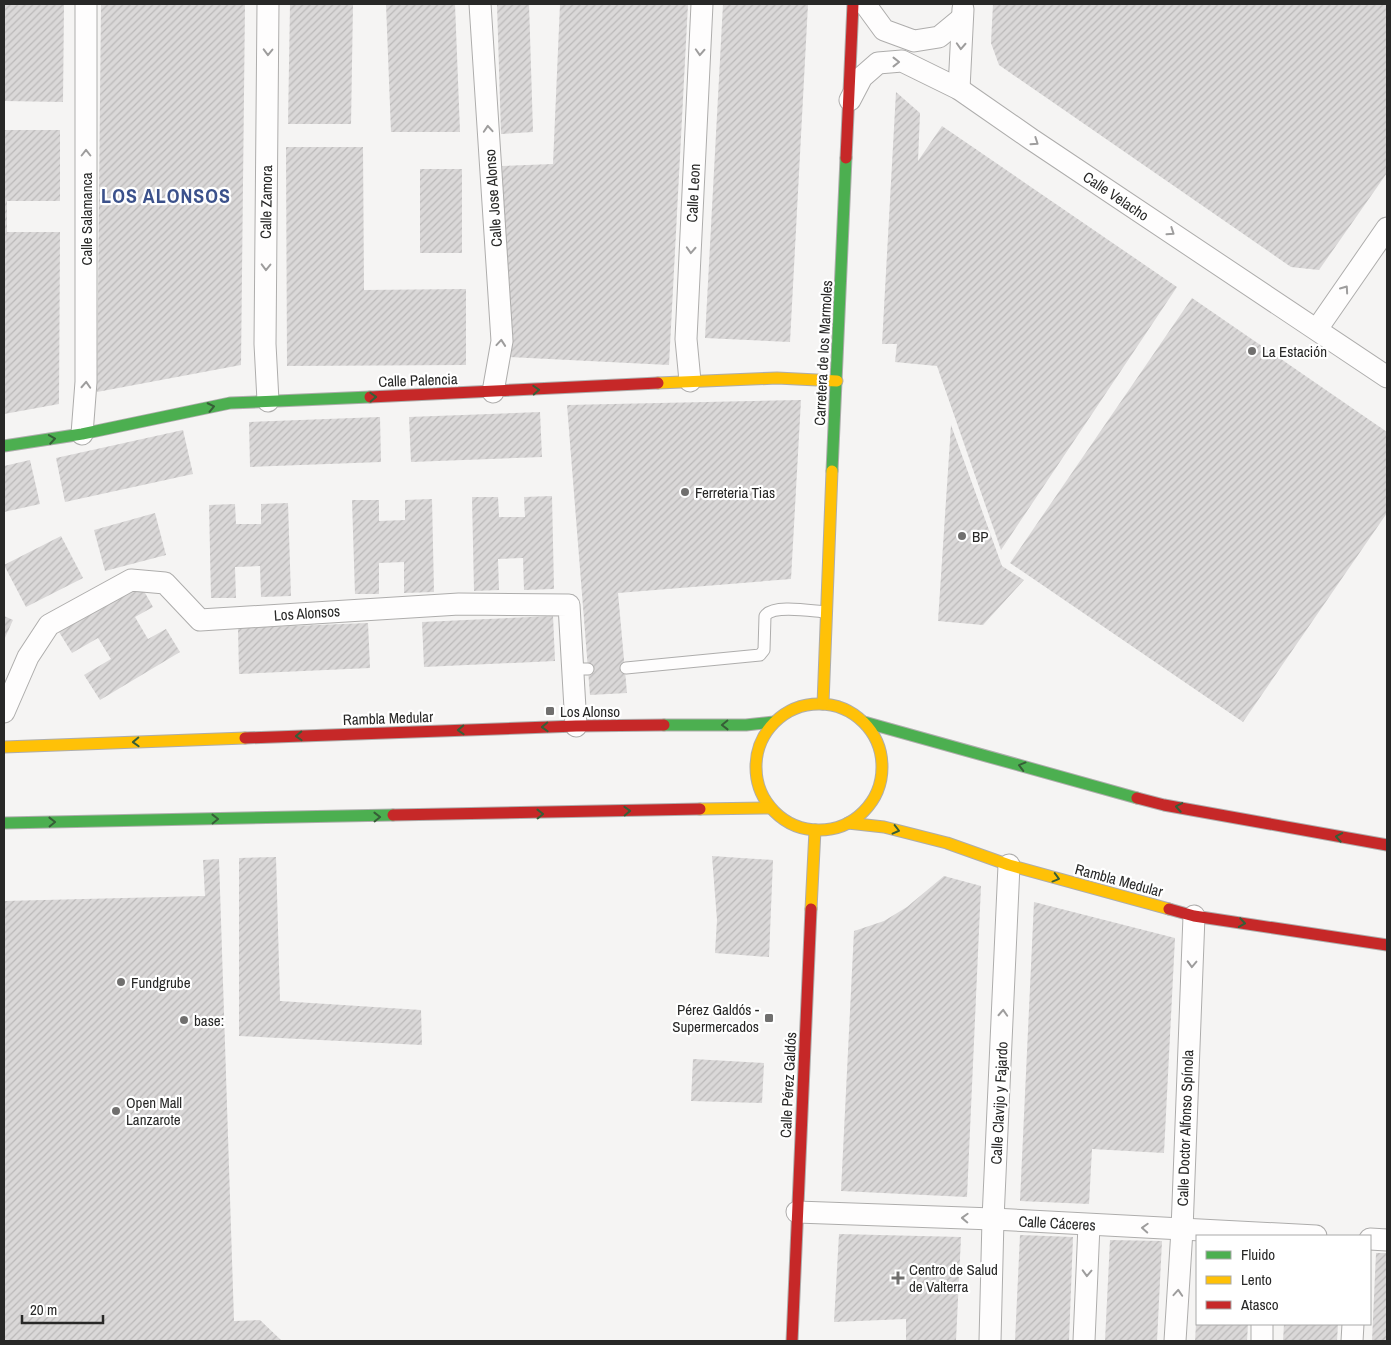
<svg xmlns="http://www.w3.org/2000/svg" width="1391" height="1345" viewBox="0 0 1391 1345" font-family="'Archivo Narrow',sans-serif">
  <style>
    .building { fill: url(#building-hatch) }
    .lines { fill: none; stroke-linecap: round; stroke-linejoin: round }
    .lane-casing { stroke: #aeadac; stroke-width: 13 }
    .street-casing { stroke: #aeadac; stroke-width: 23 }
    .fast-casing { stroke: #aeadac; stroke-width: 13 }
    .slow-casing { stroke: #aeadac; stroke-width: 13 }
    .jam-casing { stroke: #aeadac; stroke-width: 13 }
    .lane { stroke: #fefdfd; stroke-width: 11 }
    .street { stroke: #fefdfd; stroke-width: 21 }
    .fast { stroke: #4caf50; stroke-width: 11 }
    .slow { stroke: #ffc107; stroke-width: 11 }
    .jam { stroke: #c62828; stroke-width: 11 }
    .oneway { stroke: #9e9d9d }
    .oneway2 { stroke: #365e37 }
    .poi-dot { fill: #706f6e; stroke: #fff; stroke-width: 2 }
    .labels { text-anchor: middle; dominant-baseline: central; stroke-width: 4.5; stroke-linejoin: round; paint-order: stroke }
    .street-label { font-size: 15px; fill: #282827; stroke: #fff }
    .poi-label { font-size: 15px; fill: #282827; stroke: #fff; text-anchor: start }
    .district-label { font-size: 20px; font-weight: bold; letter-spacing: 1px; fill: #3b518b; stroke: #fff }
  </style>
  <defs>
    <pattern id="building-hatch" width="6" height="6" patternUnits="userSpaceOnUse" patternTransform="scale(1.25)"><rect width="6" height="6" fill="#dad8d8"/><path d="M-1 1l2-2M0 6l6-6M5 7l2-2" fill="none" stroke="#bbb9b9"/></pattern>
  </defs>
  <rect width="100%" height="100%" fill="#f5f4f3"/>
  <g class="building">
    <path d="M4,4H64L63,102L4,101Z"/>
    <path d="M101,4H245L241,365L97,392Z"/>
    <path d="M290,4H353L351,124H288Z"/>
    <path d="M386,4H455L460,132H391Z"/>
    <path d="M497,4H529L533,132L501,134Z"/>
    <path d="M560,4H688L669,365L509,357L502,166L553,164Z"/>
    <path d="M723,4H808L790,342L705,338Z"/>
    <path d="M993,4H1387V173L1319,270L1291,267L999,65L991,43Z"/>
    <path d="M896,92L920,113L918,161L942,126L1177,287L1001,550L937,366L895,362L897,344H882Z"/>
    <path d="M4,130H60V201H7V232H60L59,404L4,414Z"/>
    <path d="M286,147H363L364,290L466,289V365L287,366Z"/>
    <rect x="420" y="169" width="42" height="84"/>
    <path d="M1192,298L1387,432V513L1243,722L1010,563Z"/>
    <path d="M801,400L791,579L618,593L627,693L590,695L567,405Z"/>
    <path d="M540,412L542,457L411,462L409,417Z"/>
    <path d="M380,417L381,462L250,467L249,422Z"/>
    <path d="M951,425L1002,566L1024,580L983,625L938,621Z"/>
    <path d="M183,430L193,474L65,502L56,458Z"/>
    <path d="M30,460L40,504L4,512V466Z"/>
    <path d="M552,496L554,589L524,590L523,558L498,559L499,590L474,591L472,497H498L499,517H525L524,497Z"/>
    <path d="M432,499L434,592L404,593V562L379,563V594H355L352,500H379V521L405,520V500Z"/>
    <path d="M288,503L291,596L261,597L260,566L235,567L236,598H211L209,505L235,504L236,524H261V504Z"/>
    <path d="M155,513L166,555L105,571L94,530Z"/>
    <path d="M61,536L83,578L26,607L4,565Z"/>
    <path d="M140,584L153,607L135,617L148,639L166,629L180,652L100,700L84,675L111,659L98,638L72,653L59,632Z"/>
    <path d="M4,616L13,620L4,640Z"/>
    <path d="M553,616L555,661L424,667L422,622Z"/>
    <path d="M368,623L370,668L239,674L238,628Z"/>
    <path d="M712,856L773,860L769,957L715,953L717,920Z"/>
    <path d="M276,857L280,1001L421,1010L422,1045L239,1036V858Z"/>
    <path d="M219,859L234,1321L260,1320L282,1341H4V901L205,896L203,860Z"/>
    <path d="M944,876L981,886L967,1197L841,1191L854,931L884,921L907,907Z"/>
    <path d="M1034,902L1175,938L1164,1153L1092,1149L1089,1204L1020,1201Z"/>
    <path d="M693,1059L764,1063L762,1103L691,1101Z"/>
    <path d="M839,1234L961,1237L956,1341H906V1319L834,1322Z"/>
    <path d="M1020,1235L1073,1237L1069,1341H1015Z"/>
    <path d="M1110,1240L1162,1241L1157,1341H1105Z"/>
    <path d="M1376,1253H1387V1341H1372Z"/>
    <path d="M1196,1324H1248L1247,1341H1195Z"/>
    <path d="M1284,1324H1338L1337,1341H1283Z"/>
  </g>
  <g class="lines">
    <g class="lane-casing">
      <g id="lane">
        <path d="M626,668L760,655L764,650L765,616C773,604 811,611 825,612"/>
        <path d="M572,669H588"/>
      </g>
    </g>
    <g class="street-casing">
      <g id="street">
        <path d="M480,4L502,341L493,392"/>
        <path d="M865,4L884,30L914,41L939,37L962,18"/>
        <path d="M959,89L963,9"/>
        <path d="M850,100L862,77L878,63L902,61L959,89L1031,139L1387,377"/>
        <path d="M1317,329L1387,228"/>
        <path d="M690,381L686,339L702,4"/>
        <path d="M268,401L265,344L268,4"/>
        <path d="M82,434L86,382V4"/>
        <path d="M4,712L28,657L49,625L131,580L165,583L200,620L459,604L569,605L576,726"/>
        <path d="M797,1212L993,1219L1316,1236"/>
        <path d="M1370,1239L1387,1240"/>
        <path d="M990,1341L993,1219L1009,865"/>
        <path d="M1084,1341L1089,1225"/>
        <path d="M1175,1341L1182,1230L1194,916"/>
        <path d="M1262,1341V1324"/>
        <path d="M1352,1341L1353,1324"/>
      </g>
    </g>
    <g class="fast-casing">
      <g id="fast">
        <path d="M4,446L82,434L230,403L370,397"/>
        <path d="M832,471L846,158"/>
        <path d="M864,722L1137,798"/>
        <path d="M664,725H746L774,722"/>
        <path d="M4,823L393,815"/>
      </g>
    </g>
    <g class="slow-casing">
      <g id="slow">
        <path d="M658,383L777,378L837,381"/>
        <circle cx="819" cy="767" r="63"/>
        <path d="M823,704L832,471"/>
        <path d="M4,747L245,738"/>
        <path d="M700,809L770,808"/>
        <path d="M848,823L884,827L947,843L1009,865L1169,909"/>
        <path d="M811,909L815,830"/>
      </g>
    </g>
    <g class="jam-casing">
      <g id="jam">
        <path d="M846,158L853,4"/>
        <path d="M370,397L658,383"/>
        <path d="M245,738L576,726L664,725"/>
        <path d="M1137,798L1164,805L1387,845"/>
        <path d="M393,815L700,809"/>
        <path d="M1169,909L1194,916L1387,945"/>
        <path d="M792,1341L811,909"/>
      </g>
    </g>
    <use href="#lane" class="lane"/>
    <use href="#street" class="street"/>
    <use href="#fast" class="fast"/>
    <use href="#slow" class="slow"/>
    <use href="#jam" class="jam"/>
  </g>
  <defs><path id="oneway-chevron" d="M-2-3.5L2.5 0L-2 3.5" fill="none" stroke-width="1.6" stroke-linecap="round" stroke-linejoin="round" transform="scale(1.25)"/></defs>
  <g class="oneway">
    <use href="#oneway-chevron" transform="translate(961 46) rotate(93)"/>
    <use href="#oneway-chevron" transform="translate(268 52) rotate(91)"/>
    <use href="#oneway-chevron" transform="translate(700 52) rotate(93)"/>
    <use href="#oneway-chevron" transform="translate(896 62)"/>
    <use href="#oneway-chevron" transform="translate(488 129) rotate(-94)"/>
    <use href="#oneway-chevron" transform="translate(1035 142) rotate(34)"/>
    <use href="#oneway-chevron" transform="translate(86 153) rotate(-90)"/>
    <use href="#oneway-chevron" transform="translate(1171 232) rotate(34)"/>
    <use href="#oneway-chevron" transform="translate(691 250) rotate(93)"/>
    <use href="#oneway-chevron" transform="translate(266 267) rotate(91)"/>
    <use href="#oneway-chevron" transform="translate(1345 289) rotate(-55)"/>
    <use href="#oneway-chevron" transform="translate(501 343) rotate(-85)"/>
    <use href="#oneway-chevron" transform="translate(86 385) rotate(-87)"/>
    <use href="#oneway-chevron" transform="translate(1192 964) rotate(92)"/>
    <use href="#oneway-chevron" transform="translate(1003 1013) rotate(-87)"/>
    <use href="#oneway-chevron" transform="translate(965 1218) rotate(-178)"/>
    <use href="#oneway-chevron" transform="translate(1145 1228) rotate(-177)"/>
    <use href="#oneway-chevron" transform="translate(1087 1273) rotate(92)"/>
    <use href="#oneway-chevron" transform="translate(1178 1293) rotate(-86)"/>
  </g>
  <g class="oneway2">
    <use href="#oneway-chevron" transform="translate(536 390) rotate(-3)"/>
    <use href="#oneway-chevron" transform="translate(373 397) rotate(-2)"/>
    <use href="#oneway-chevron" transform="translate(211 407) rotate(-12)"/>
    <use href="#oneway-chevron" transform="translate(52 439) rotate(-9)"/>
    <use href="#oneway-chevron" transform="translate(725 725) rotate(179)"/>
    <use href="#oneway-chevron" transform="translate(545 727) rotate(178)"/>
    <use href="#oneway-chevron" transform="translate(461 730) rotate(178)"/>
    <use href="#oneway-chevron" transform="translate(299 736) rotate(178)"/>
    <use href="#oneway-chevron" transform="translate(136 742) rotate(178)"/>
    <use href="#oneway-chevron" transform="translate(1022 766) rotate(-165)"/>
    <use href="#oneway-chevron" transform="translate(1179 807) rotate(-170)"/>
    <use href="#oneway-chevron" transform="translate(627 811) rotate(-2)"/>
    <use href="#oneway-chevron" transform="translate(540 814) rotate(-1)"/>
    <use href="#oneway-chevron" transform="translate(377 817) rotate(-1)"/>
    <use href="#oneway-chevron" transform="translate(215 819) rotate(-1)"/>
    <use href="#oneway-chevron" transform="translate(52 822) rotate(-1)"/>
    <use href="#oneway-chevron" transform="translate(896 830) rotate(14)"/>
    <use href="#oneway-chevron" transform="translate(1339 837) rotate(-170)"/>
    <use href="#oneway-chevron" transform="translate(1056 878) rotate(15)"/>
    <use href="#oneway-chevron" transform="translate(1242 923) rotate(9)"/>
  </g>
  <g class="poi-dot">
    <circle cx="1252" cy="351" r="5"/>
    <circle cx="685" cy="492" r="5"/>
    <circle cx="962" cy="536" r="5"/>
    <rect x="545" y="706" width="10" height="10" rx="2.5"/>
    <circle cx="121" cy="982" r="5"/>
    <rect x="764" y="1013" width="10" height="10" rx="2.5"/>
    <circle cx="184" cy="1020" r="5"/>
    <circle cx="116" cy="1111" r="5"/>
    <path d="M895.5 1270.5h5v5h5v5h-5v5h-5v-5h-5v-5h5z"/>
  </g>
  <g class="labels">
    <g class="street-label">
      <text transform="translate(693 193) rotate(-87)">Calle Leon</text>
      <text transform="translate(1116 196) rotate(34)">Calle Velacho</text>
      <text transform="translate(493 198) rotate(-94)">Calle Jose Alonso</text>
      <text transform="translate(266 202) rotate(-89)">Calle Zamora</text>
      <text transform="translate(86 219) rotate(-90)">Calle Salamanca</text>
      <text transform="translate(823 353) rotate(-87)">Carretera de los Marmoles</text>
      <text transform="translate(418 380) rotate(-2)">Calle Palencia</text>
      <text transform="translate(307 613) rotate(-4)">Los Alonsos</text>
      <text transform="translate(388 718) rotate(-2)">Rambla Medular</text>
      <text transform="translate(1119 880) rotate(15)">Rambla Medular</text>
      <text transform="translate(788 1085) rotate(-87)">Calle Pérez Galdós</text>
      <text transform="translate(999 1103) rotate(-87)">Calle Clavijo y Fajardo</text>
      <text transform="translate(1185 1128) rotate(-88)">Calle Doctor Alfonso Spínola</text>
      <text transform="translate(1057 1223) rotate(3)">Calle Cáceres</text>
    </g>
    <g class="poi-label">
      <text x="1262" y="351">La Estación</text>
      <text x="695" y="492">Ferreteria Tias</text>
      <text x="972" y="536">BP</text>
      <text x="560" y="711">Los Alonso</text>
      <text x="131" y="982">Fundgrube</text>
      <text x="759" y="1009" text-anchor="end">Pérez Galdós -<tspan x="759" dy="17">Supermercados</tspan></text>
      <text x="194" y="1020">base:</text>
      <text x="126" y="1102">Open Mall<tspan x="126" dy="17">Lanzarote</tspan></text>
      <text x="909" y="1269">Centro de Salud<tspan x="909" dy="17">de Valterra</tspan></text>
    </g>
    <g class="district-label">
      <text x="166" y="195">LOS ALONSOS</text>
    </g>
  </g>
  <rect width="1391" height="1345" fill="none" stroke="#282827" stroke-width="10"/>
  <rect x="1196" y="1235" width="175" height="90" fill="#ffffff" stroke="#a9a9a9"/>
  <rect x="1206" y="1251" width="25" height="8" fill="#4caf50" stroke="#a9a9a9"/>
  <text x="1241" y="1260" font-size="15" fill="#282827">Fluido</text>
  <rect x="1206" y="1276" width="25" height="8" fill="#ffc107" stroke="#a9a9a9"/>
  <text x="1241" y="1285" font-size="15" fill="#282827">Lento</text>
  <rect x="1206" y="1301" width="25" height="8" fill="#c62828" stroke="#a9a9a9"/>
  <text x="1241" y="1310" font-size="15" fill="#282827">Atasco</text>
  <path d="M22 1315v8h81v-8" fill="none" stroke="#282827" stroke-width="2.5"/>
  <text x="30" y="1315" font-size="15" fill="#282827" stroke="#ffffff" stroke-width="4" paint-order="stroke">20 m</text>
</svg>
